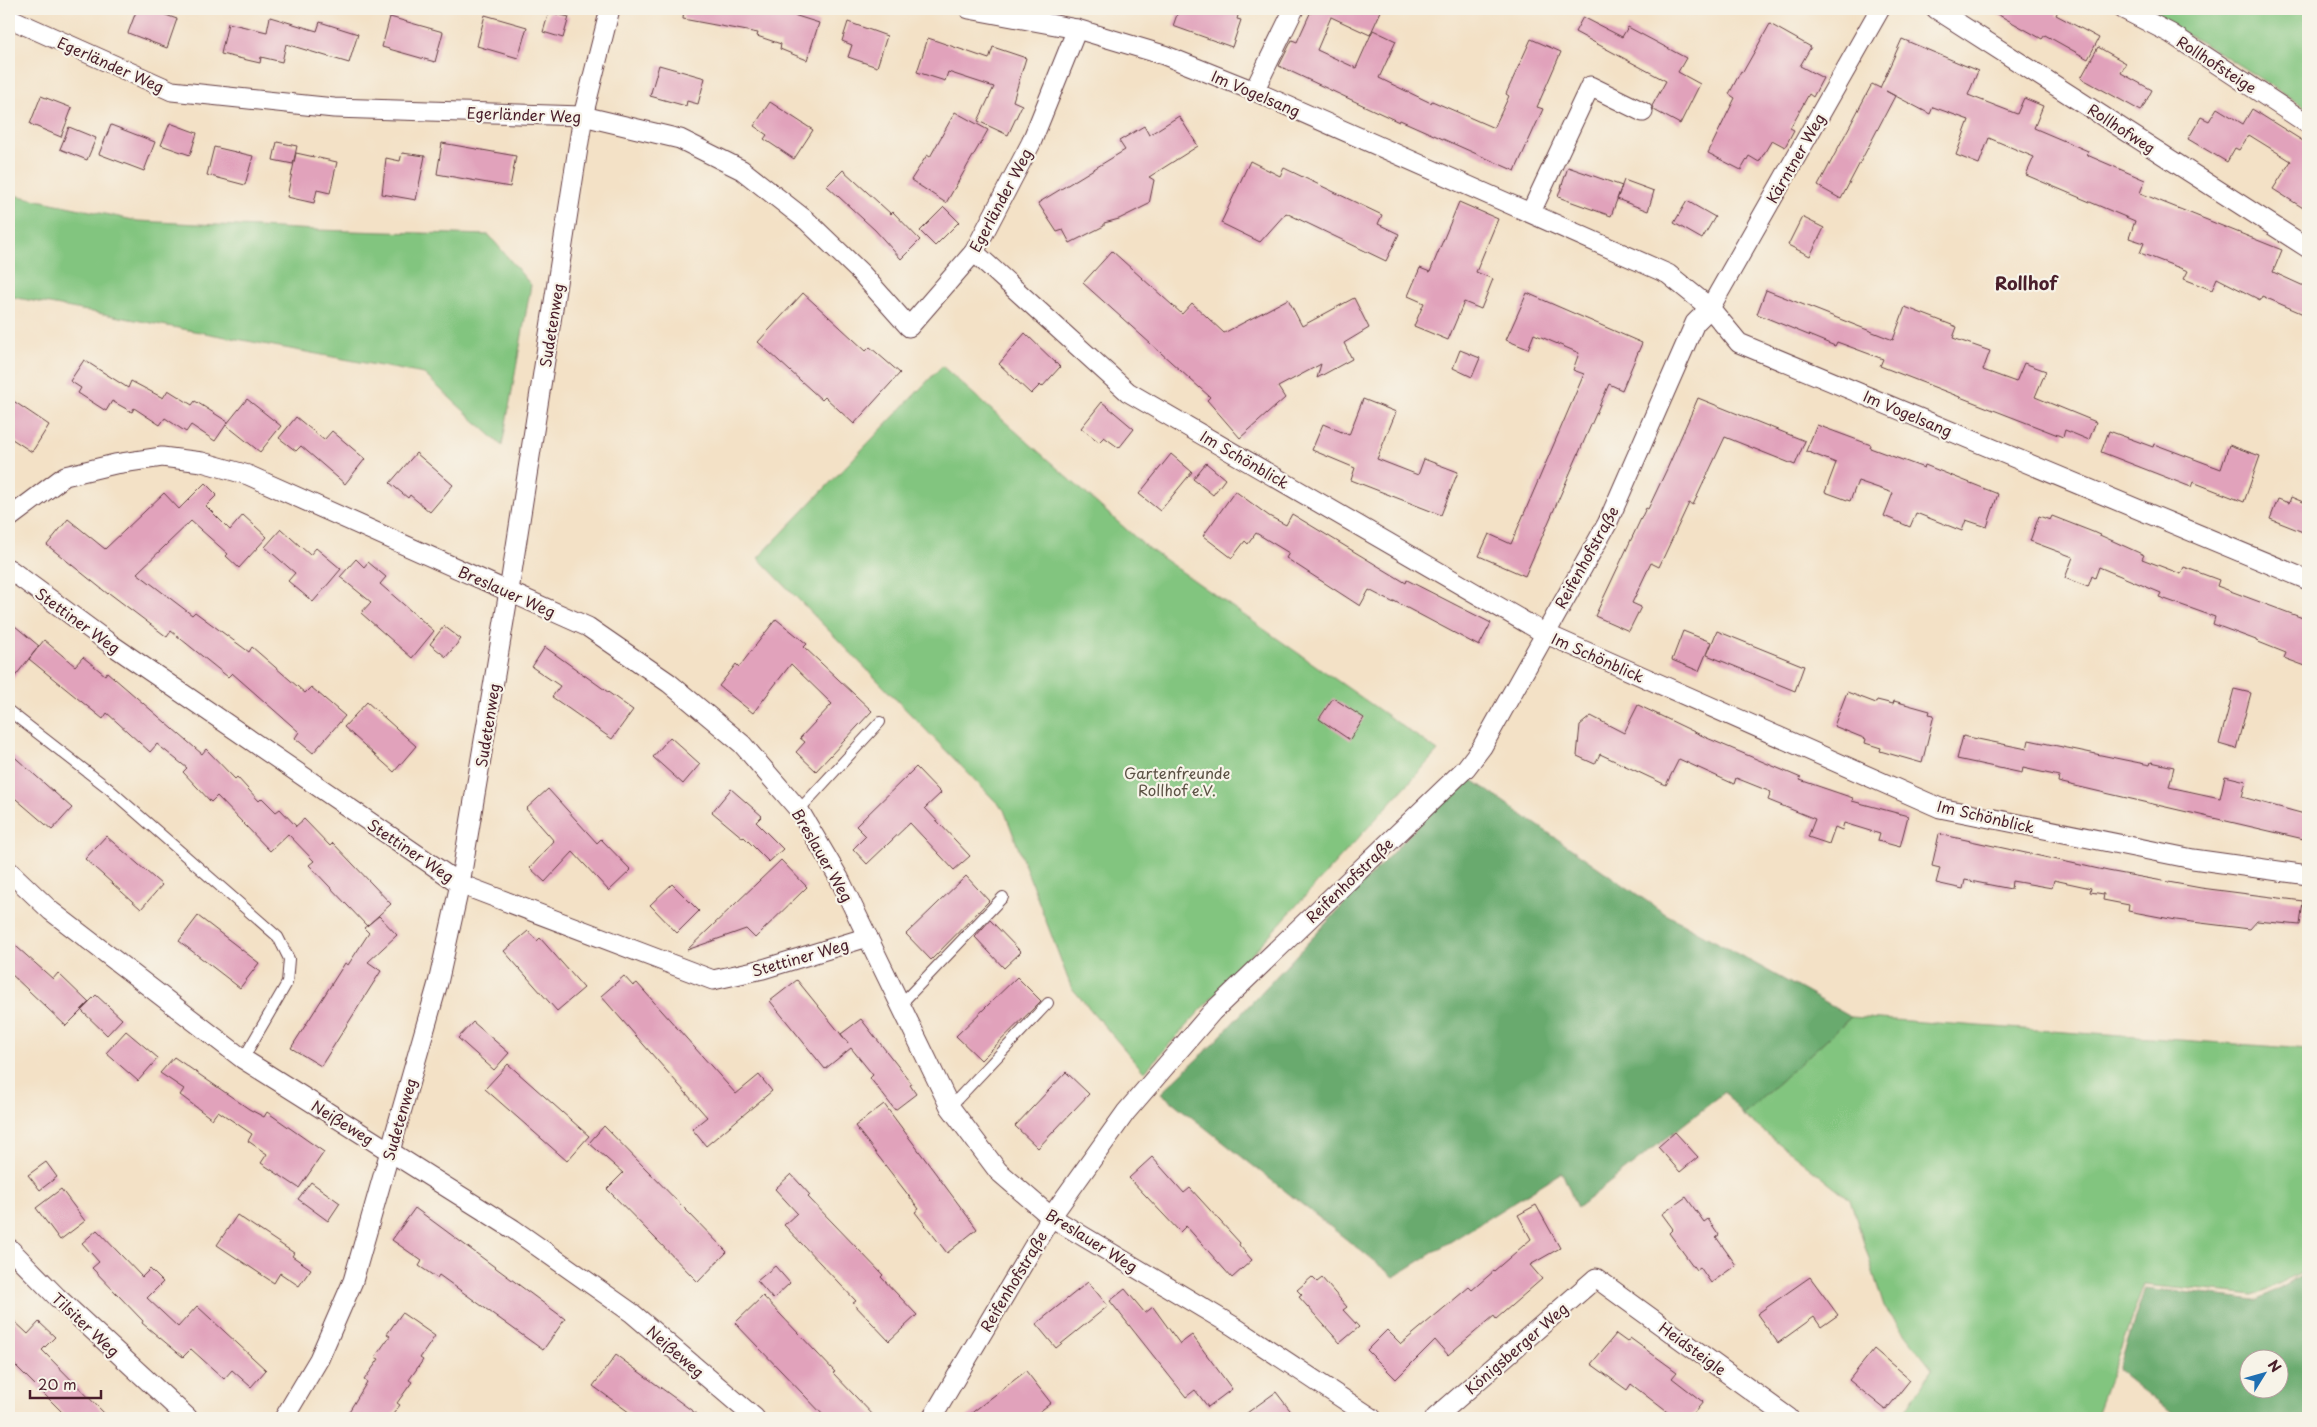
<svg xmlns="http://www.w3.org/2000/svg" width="2317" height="1427" viewBox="0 0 2317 1427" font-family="'Playpen Sans',sans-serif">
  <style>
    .green { fill: #82c57f; stroke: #667255 }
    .forest { fill: #69aa6e; stroke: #5a644c; fill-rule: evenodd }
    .building { fill: #e1a2bb }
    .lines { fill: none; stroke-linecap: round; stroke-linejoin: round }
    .service-casing { stroke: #633c42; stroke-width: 12 }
    .minor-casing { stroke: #633c42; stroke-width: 21 }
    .service { stroke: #fff; stroke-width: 10 }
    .minor { stroke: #fff; stroke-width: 19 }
    .labels { text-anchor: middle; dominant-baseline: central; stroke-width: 4.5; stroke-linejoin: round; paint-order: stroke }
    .street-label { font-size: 15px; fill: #4a1f2b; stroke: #f7f3e8 }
    .park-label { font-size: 15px; fill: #5b5144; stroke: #f7f3e8 }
    .quarter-label { font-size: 18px; font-weight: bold; fill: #4a1f2b; stroke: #f7f3e8 }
  </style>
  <rect width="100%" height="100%" fill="#f7f3e8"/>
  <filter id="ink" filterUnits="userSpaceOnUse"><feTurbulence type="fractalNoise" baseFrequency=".02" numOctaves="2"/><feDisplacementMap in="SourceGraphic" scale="10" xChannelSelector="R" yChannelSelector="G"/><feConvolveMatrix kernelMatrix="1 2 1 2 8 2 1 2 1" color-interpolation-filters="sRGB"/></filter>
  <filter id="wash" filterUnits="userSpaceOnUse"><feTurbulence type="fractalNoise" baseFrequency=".0096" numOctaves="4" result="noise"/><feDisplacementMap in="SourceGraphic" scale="20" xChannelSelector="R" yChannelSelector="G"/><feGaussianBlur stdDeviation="1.12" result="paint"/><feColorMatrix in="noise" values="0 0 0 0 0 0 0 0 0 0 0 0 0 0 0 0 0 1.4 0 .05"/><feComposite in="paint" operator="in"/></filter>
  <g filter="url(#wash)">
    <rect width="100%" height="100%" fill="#f3e1c6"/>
    <g class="green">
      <path d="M2140,9H2308V109L2215,50Z"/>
      <path d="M9,194L138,221L317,230L489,235L531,285L502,446L424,374L12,297L9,296Z"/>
      <path d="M942,366L1145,546L1438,751L1144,1072L1071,987L1004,810L758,558Z"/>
      <path d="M1851,1017L2308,1049V1269L2255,1295L2144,1284L2095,1418H1901L1932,1369L1884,1307L1850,1199L1743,1115Z"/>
    </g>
    <g class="forest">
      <path d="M1465,775L1664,913L1851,1017L1743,1115L1725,1092L1577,1208L1562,1172L1394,1277L1161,1093L1211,1046Z"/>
      <path d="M2308,1271V1418H2178L2118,1370L2145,1288L2257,1300ZM2250,1360H2280V1390H2250Z"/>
    </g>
    <g id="blocks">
      <g class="building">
        <path d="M137,9H164L163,14L177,19L167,48L128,33Z"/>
        <path d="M684,9H775L819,23L807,60L780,49L781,44L757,36L758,33L683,19Z"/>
        <path d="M1179,9H1240L1237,19L1241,20L1232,47L1173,26Z"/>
        <path d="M1312,9H1382L1370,35L1331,17L1317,50L1356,68L1373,30L1396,41L1379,78L1431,103L1432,101L1494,128L1509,96L1506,94L1531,39L1561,52L1537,107L1543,109L1515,171L1400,120L1399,122L1279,66L1292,40L1297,42Z"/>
        <path d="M1988,9H2059L2056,15L2099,38L2088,59L2045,35L2042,39Z"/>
        <path d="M549,12L569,17L563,38L543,32Z"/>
        <path d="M485,15L527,27L518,58L477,46Z"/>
        <path d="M270,17L317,31L320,22L358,34L349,63L286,44L282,62L261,57L260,63L221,54L228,23L267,32Z"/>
        <path d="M390,17L443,32L435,62L382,47Z"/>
        <path d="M1583,17L1622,37L1628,27L1686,58L1678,72L1700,84L1680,124L1654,110L1652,106L1666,81L1575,32Z"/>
        <path d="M848,22L887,36L877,67L848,57L852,45L842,41Z"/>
        <path d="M1770,24L1811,47L1800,66L1823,78L1813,97L1809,94L1790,128L1794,130L1785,147L1772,140L1759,162L1749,156L1741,170L1708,153L1735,98L1729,94L1741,71L1743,72Z"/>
        <path d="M928,38L989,59L993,47L1026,58L1013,101L1022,105L1008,135L978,121L994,87L948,72L945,81L917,72Z"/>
        <path d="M1902,39L1978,71L1968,95L2017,114L2024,98L2043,106L2034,128L2088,151L2087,155L2145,180L2140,193L2282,250L2273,272L2308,288V316L2262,296L2260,300L2217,278L2212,290L2184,279L2188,271L2140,253L2144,243L2129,238L2135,221L2026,175L2034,157L1989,138L1979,164L1956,155L1969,120L1933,107L1930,114L1886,91L1895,96L1841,199L1818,186L1872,84L1880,88Z"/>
        <path d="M2098,47L2126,63L2121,73L2152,90L2141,111L2081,78Z"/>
        <path d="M659,65L705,78L698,104L687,101L686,106L650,96Z"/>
        <path d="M41,96L72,108L61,137L30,124Z"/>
        <path d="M770,102L813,130L794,159L764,139L767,135L754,126Z"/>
        <path d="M2217,108L2243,124L2252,109L2303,141L2308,135V211L2273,189L2291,161L2249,135L2239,150L2235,148L2227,162L2188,139L2201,117L2209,121Z"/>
        <path d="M955,112L988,130L946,203L911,180L927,155L930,157Z"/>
        <path d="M1179,116L1198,146L1149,177L1154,180L1149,204L1119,219L1104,223V226L1070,243L1063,230L1057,232L1038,203L1125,150L1119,141L1144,126L1149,135Z"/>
        <path d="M170,123L197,133L190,155L161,145Z"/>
        <path d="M111,125L155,142L144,171L99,154Z"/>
        <path d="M69,127L96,138L87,160L60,149Z"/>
        <path d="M277,142L297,146L293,164L273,160Z"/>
        <path d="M442,143L516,156L510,187L437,174Z"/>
        <path d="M214,147L253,156L245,185L207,175Z"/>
        <path d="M296,153L337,162L330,193L317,190L314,203L287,197Z"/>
        <path d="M402,153L425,156L416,200L382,194L386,158L400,161Z"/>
        <path d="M1250,161L1280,176L1284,168L1382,215L1378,224L1399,234L1386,261L1286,213L1260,242L1221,223Z"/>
        <path d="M1568,167L1622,186L1611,216L1558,197Z"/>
        <path d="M843,170L891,214L893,212L920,240L901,259L875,230L827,186Z"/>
        <path d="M1624,180L1654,191L1648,211L1617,199Z"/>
        <path d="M1687,201L1715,217L1702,239L1674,223Z"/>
        <path d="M1459,202L1498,219L1476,272L1493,279L1481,309L1464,302L1448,340L1414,326L1424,303L1408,296L1420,268L1430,272Z"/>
        <path d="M944,207L959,222L935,246L920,231Z"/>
        <path d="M1802,217L1824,228L1810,256L1788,245Z"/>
        <path d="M1112,251L1182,314L1192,303L1224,333L1288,299L1302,326L1354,298L1369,328L1344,343L1352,359L1317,378L1321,364L1278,387L1285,398L1240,438L1207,400L1210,397L1083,283Z"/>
        <path d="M1766,290L1893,340L1905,307L1957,327L1953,338L1990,351L1983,370L2016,382L2024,363L2046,371L2035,397L2096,422L2089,440L2065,430L2063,437L1880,366L1883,359L1837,342L1835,346L1757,314Z"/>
        <path d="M803,293L866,351L870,347L900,373L854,424L825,397L822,400L758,342Z"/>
        <path d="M1527,293L1642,343L1622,390L1609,384L1525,576L1479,556L1489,534L1511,544L1584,374L1573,370L1579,353L1534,334L1528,349L1506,340Z"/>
        <path d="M1025,333L1060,367L1042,387L1040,385L1031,394L999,364Z"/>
        <path d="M1460,350L1480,358L1472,377L1453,368Z"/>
        <path d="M84,360L128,388L131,381L163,398L168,390L192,405L195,401L228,422L215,441L191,425L186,432L165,418L160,425L134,408L132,412L112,401L106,411L78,393L81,388L70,381Z"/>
        <path d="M9,398L49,425L32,452L9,437Z"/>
        <path d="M1698,398L1805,441L1795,465L1725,437L1693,505L1689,503L1659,567L1651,563L1632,603L1641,607L1629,631L1595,616L1646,508L1648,509L1667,469Z"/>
        <path d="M247,399L281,426L260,452L226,425Z"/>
        <path d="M1363,399L1396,412L1377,459L1418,475L1424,459L1458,472L1441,515L1351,480L1355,468L1312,450L1323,424L1349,435Z"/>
        <path d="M1102,402L1134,429L1119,448L1104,437L1099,442L1081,428Z"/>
        <path d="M296,417L324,440L332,431L365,459L345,484L301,446L296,451L279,438Z"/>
        <path d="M1817,425L1871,445L1870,448L1924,468L1925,465L1998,494L1987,527L1966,520L1962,531L1916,513L1910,527L1884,516L1893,493L1858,481L1850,501L1825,492L1836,463L1806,451Z"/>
        <path d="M2109,431L2153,447L2154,444L2221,469L2229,445L2260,456L2244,502L2193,482L2191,487L2101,452Z"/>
        <path d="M416,453L453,485L430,512L410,495L408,498L390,483Z"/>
        <path d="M1171,454L1192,472L1160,511L1139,494Z"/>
        <path d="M1206,463L1225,479L1213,495L1193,479Z"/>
        <path d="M205,483L217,495L206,506L230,530L243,515L267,537L239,568L226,556L228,554L191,521L137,573L192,615L195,612L249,652L252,647L305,693L311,687L345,716L313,753L295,738L299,732L232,673L228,677L171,631L167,637L109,593L108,594L47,545L68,519L105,549L164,493L179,509Z"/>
        <path d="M1235,491L1269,516L1286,525L1292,514L1406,583L1407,580L1491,623L1479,646L1394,601V603L1369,590L1360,606L1286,558L1289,553L1256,533L1248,544L1245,541L1232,558L1203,536Z"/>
        <path d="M2291,497L2308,504V534L2270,519L2278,499L2289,503Z"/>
        <path d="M2039,516L2050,520L2052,516L2093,532L2144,555L2142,559L2181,574L2184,567L2219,580L2217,586L2308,620V667L2284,658L2286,653L2256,641V640L2213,624L2215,617L2159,597L2161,593L2099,567L2095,578L2092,576L2088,587L2065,578L2073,557L2030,541Z"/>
        <path d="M281,529L310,555L316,548L341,569L313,602L288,581L295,573L265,547Z"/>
        <path d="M356,559L364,567L368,562L386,577L380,584L434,631L412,658L361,613L371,602L340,577Z"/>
        <path d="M776,619L807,644L804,647L872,711L816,771L796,752L805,742L800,738L832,704L791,664L753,713L719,686L736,664L739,667Z"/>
        <path d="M9,621L39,646L9,684Z"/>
        <path d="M444,626L461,639L446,657L430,644Z"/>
        <path d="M1683,631L1711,642L1699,671L1672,660Z"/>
        <path d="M1717,631L1804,666L1795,691L1707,655Z"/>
        <path d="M44,640L75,666L83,657L105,675L107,672L202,754L206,749L235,779L237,777L259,801L262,798L276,812L280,809L296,826L295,827L304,819L330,846L333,843L391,904L367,926L309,865L314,861L288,834L270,851L217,796L211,802L183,772L187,768L157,744L150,752L107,713L103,719L29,659Z"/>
        <path d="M545,647L633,710L612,739L552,697L560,686L532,667Z"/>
        <path d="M2234,689L2251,693L2236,749L2219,744Z"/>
        <path d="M1847,692L1876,703L1877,700L1893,704L1894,701L1930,711L1929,714L1934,715L1922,763L1880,751L1881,748L1865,743L1866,739L1834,726Z"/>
        <path d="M1333,698L1364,718L1350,740L1319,719Z"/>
        <path d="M367,702L416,746L394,772L344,727Z"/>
        <path d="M1638,705L1707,738L1801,778L1800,780L1853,798L1852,801L1908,816L1900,847L1878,841L1880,834L1844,823L1842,830L1835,827L1829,844L1808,837L1815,819L1768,800L1771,792L1736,778L1734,784L1679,759L1666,785L1600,754L1595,764L1577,756L1580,725L1591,716L1624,733Z"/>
        <path d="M1963,736L2027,749L2029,740L2125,760L2150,765L2151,762L2174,767L2169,787L2220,798L2225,776L2246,781L2242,797L2308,815V840L2058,782L2059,776L2023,768L2022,773L1957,759Z"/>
        <path d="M670,737L700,764L683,784L653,757Z"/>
        <path d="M9,752L72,808L52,830L9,793Z"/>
        <path d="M916,767L941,793L925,808L970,856L954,870L910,823L867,864L853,849L866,836L856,826Z"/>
        <path d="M548,789L597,843L601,839L631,870L609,891L573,852L545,882L530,868L554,841L526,809Z"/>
        <path d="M731,789L762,816L756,822L783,849L769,862L744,837L743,838L712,812Z"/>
        <path d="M1939,834L2108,871L2201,888L2303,901L2300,925L2257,921L2250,929L2176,920L2128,911L2129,905L2103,900L2104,894L2090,892L2091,888L2054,880L2052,888L2012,881L2011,889L1965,880L1963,889L1936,883L1940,868L1932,866Z"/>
        <path d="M106,836L162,885L141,909L85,859Z"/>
        <path d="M781,860L807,887L755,938L746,929L687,950Z"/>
        <path d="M966,876L989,901L931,960L906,934Z"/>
        <path d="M672,884L699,911L677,933L650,905Z"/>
        <path d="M198,916L259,963L240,988L179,941Z"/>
        <path d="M379,916L397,935L368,962L381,971L321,1066L291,1048L345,963L348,965L369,933L364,928Z"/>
        <path d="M990,920L1021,952L1004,968L975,937Z"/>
        <path d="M528,931L537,941L540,938L584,988L557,1011L504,951Z"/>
        <path d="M9,940L53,979L58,973L89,1003L66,1026L9,972Z"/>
        <path d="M624,976L633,986L637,983L736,1094L759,1075L772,1091L706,1146L692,1129L707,1117L601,996Z"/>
        <path d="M1017,977L1041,1001L981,1060L956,1036Z"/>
        <path d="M797,980L848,1043L841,1034L861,1019L912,1084L910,1085L916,1094L895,1110L870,1078L873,1075L851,1048L825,1069L770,1001Z"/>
        <path d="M96,995L122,1019L107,1035L81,1010Z"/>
        <path d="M473,1022L509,1053L494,1070L458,1038Z"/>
        <path d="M126,1031L158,1058L138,1081L106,1053Z"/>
        <path d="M174,1057L249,1109L264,1117L267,1112L324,1152L299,1188L261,1163L267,1154L248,1141L252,1134L218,1111L212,1119L180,1095L184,1089L160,1073Z"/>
        <path d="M508,1064L589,1136L567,1161L485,1089Z"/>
        <path d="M1066,1072L1089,1094L1038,1148L1015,1126Z"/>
        <path d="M884,1104L977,1229L947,1253L915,1212L919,1209L855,1126Z"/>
        <path d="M604,1126L727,1252L698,1282L607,1189L623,1173L589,1143Z"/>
        <path d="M1675,1132L1698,1157L1680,1172L1658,1147Z"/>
        <path d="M1152,1157L1184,1193L1190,1188L1240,1243L1239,1245L1252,1260L1232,1278L1186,1226L1180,1232L1129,1178Z"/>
        <path d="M46,1162L57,1177L40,1190L28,1175Z"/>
        <path d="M791,1174L810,1195L808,1197L883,1275L881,1277L917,1315L889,1341L853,1303L856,1301L784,1225L797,1213L775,1189Z"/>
        <path d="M311,1182L340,1203L328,1221L298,1199Z"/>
        <path d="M61,1189L85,1221L60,1240L36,1208Z"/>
        <path d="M1686,1197L1704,1222L1708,1219L1719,1235L1716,1237L1736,1265L1711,1283L1700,1267L1696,1270L1669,1233L1673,1229L1662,1214Z"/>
        <path d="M1536,1205L1560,1248L1530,1265L1542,1279L1496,1319L1494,1316L1448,1355L1435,1340L1396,1379L1367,1350L1387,1330L1401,1344L1469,1287L1472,1290L1531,1239L1518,1215Z"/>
        <path d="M415,1208L565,1319L543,1350L439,1275L437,1278L419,1266L422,1261L392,1240Z"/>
        <path d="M237,1215L294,1253L292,1256L311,1269L299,1286L280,1273L274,1283L217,1245Z"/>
        <path d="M97,1230L142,1277L150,1269L163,1282L147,1298L178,1327L197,1306L266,1370L251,1387L232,1370L224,1379L191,1349L183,1357L142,1323L143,1321L92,1268L99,1262L82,1243Z"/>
        <path d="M775,1266L790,1283L773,1299L757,1281Z"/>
        <path d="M1312,1277L1317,1282L1322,1278L1347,1307L1343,1310L1359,1327L1340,1343L1299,1297L1302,1295L1297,1290Z"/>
        <path d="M1810,1277L1838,1315L1821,1327L1814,1317L1778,1343L1757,1314Z"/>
        <path d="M1088,1282L1108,1306L1056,1348L1036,1324Z"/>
        <path d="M1125,1289L1145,1313L1153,1307L1180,1344L1192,1335L1232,1389L1208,1407L1195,1390L1186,1397L1110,1301Z"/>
        <path d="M763,1296L835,1372L833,1373L876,1418H826L735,1323Z"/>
        <path d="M402,1313L435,1336L420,1358L423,1360L409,1380L412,1382L397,1403L400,1405L390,1418H345L367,1382L364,1380L379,1359L375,1357L390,1336L387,1334Z"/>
        <path d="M9,1316L28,1334L39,1322L55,1337L42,1350L109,1418H68L9,1359Z"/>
        <path d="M1616,1334L1627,1342L1630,1338L1677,1372L1672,1378L1703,1402L1690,1418H1675L1631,1384L1627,1390L1591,1364Z"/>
        <path d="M1874,1349L1910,1380L1886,1410L1849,1380Z"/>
        <path d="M616,1355L657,1385L702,1418H637L593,1386Z"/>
        <path d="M1026,1371L1051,1403L1031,1418H965Z"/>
        <path d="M1276,1392L1296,1418H1240Z"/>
      </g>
    </g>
  </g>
  <g filter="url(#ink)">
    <use href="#blocks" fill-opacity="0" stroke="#633c42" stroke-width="1"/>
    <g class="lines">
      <g class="service-casing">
        <g id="service">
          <path d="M9,711L108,788L278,937L289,959L287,983L243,1059"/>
          <path d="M799,810L880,722"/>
          <path d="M900,1005L1003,897"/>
          <path d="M950,1107L1048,1003"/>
        </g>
      </g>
      <g class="minor-casing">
        <g id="minor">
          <path d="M969,9L1077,29L1164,55L1254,91L1668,274L1710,308L1739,343L2308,580"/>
          <path d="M1936,9L2308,248"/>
          <path d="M2123,9L2170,33L2308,124"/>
          <path d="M9,18L172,91L334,108L583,116L680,139L742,170L807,221L861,273L909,327L974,252L1031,143L1077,29"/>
          <path d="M1254,91L1294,9"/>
          <path d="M1531,212L1590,86L1643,112"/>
          <path d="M974,252L1128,392L1544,633L1940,808L2193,859L2308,875"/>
          <path d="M9,518L65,476L115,464L162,457L202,462L248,475L588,627L669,683L742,744L799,810L839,878L950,1107L998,1171L1051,1217L1233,1326L1372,1418"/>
          <path d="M9,569L112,645L460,884L713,980L763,969L868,937"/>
          <path d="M9,871L51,911L243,1059L513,1229L632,1313L755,1418"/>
          <path d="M9,1248L57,1297L188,1418"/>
          <path d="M284,1418L319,1359L353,1281L438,983L460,884L509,591L583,116L610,9"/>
          <path d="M932,1418L1051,1217L1126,1112L1212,1012L1466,768L1482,747L1607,524L1695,323L1710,308L1880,9"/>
          <path d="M1435,1418L1596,1278L1789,1418"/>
        </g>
      </g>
      <use href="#service" class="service"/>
      <use href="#minor" class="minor"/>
    </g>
  </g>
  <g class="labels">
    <g class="street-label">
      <text transform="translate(111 64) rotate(24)">Egerländer Weg</text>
      <text transform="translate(2217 64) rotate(33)">Rollhofsteige</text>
      <text transform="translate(1256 93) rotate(23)">Im Vogelsang</text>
      <text transform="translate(524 114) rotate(2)">Egerländer Weg</text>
      <text transform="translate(2122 128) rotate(33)">Rollhofweg</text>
      <text transform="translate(1795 158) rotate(-60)">Kärntner Weg</text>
      <text transform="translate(1000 200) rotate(-62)">Egerländer Weg</text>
      <text transform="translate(551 325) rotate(-81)">Sudetenweg</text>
      <text transform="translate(1908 413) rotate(23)">Im Vogelsang</text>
      <text transform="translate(1245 459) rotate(30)">Im Schönblick</text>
      <text transform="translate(1586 557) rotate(-61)">Reifenhofstraße</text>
      <text transform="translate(507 591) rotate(24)">Breslauer Weg</text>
      <text transform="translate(78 620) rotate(36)">Stettiner Weg</text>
      <text transform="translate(1598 657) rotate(24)">Im Schönblick</text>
      <text transform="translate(487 725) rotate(-81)">Sudetenweg</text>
      <text transform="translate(1986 816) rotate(13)">Im Schönblick</text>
      <text transform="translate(411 850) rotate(34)">Stettiner Weg</text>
      <text transform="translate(823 855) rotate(60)">Breslauer Weg</text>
      <text transform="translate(1349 880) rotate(-44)">Reifenhofstraße</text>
      <text transform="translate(800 957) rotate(-16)">Stettiner Weg</text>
      <text transform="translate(399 1119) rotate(-74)">Sudetenweg</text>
      <text transform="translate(343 1122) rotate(32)">Neißeweg</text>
      <text transform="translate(1092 1240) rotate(32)">Breslauer Weg</text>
      <text transform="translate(1013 1281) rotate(-59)">Reifenhofstraße</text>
      <text transform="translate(86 1324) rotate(43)">Tilsiter Weg</text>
      <text transform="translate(1516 1348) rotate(-41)">Königsberger Weg</text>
      <text transform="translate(1693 1348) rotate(36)">Heidsteigle</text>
      <text transform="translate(676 1351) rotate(41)">Neißeweg</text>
    </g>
    <g class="park-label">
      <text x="1177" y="772">Gartenfreunde<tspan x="1177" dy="17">Rollhof e.V.</tspan></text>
    </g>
    <g class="quarter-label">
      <text x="2026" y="282">Rollhof</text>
    </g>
  </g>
  <rect width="2317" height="1427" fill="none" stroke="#f7f3e8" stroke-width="30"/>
  <g transform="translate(2264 1374) rotate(53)"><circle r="24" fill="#f7f3e8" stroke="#b29e9c"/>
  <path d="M0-4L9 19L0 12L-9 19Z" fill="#1f6fb2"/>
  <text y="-8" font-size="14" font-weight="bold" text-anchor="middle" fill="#4a1f2b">N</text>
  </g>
  <path d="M30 1390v8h71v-8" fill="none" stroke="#4a1f2b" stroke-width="2.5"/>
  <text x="38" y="1390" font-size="15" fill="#4a1f2b" stroke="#f7f3e8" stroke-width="4" paint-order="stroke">20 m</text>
</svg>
